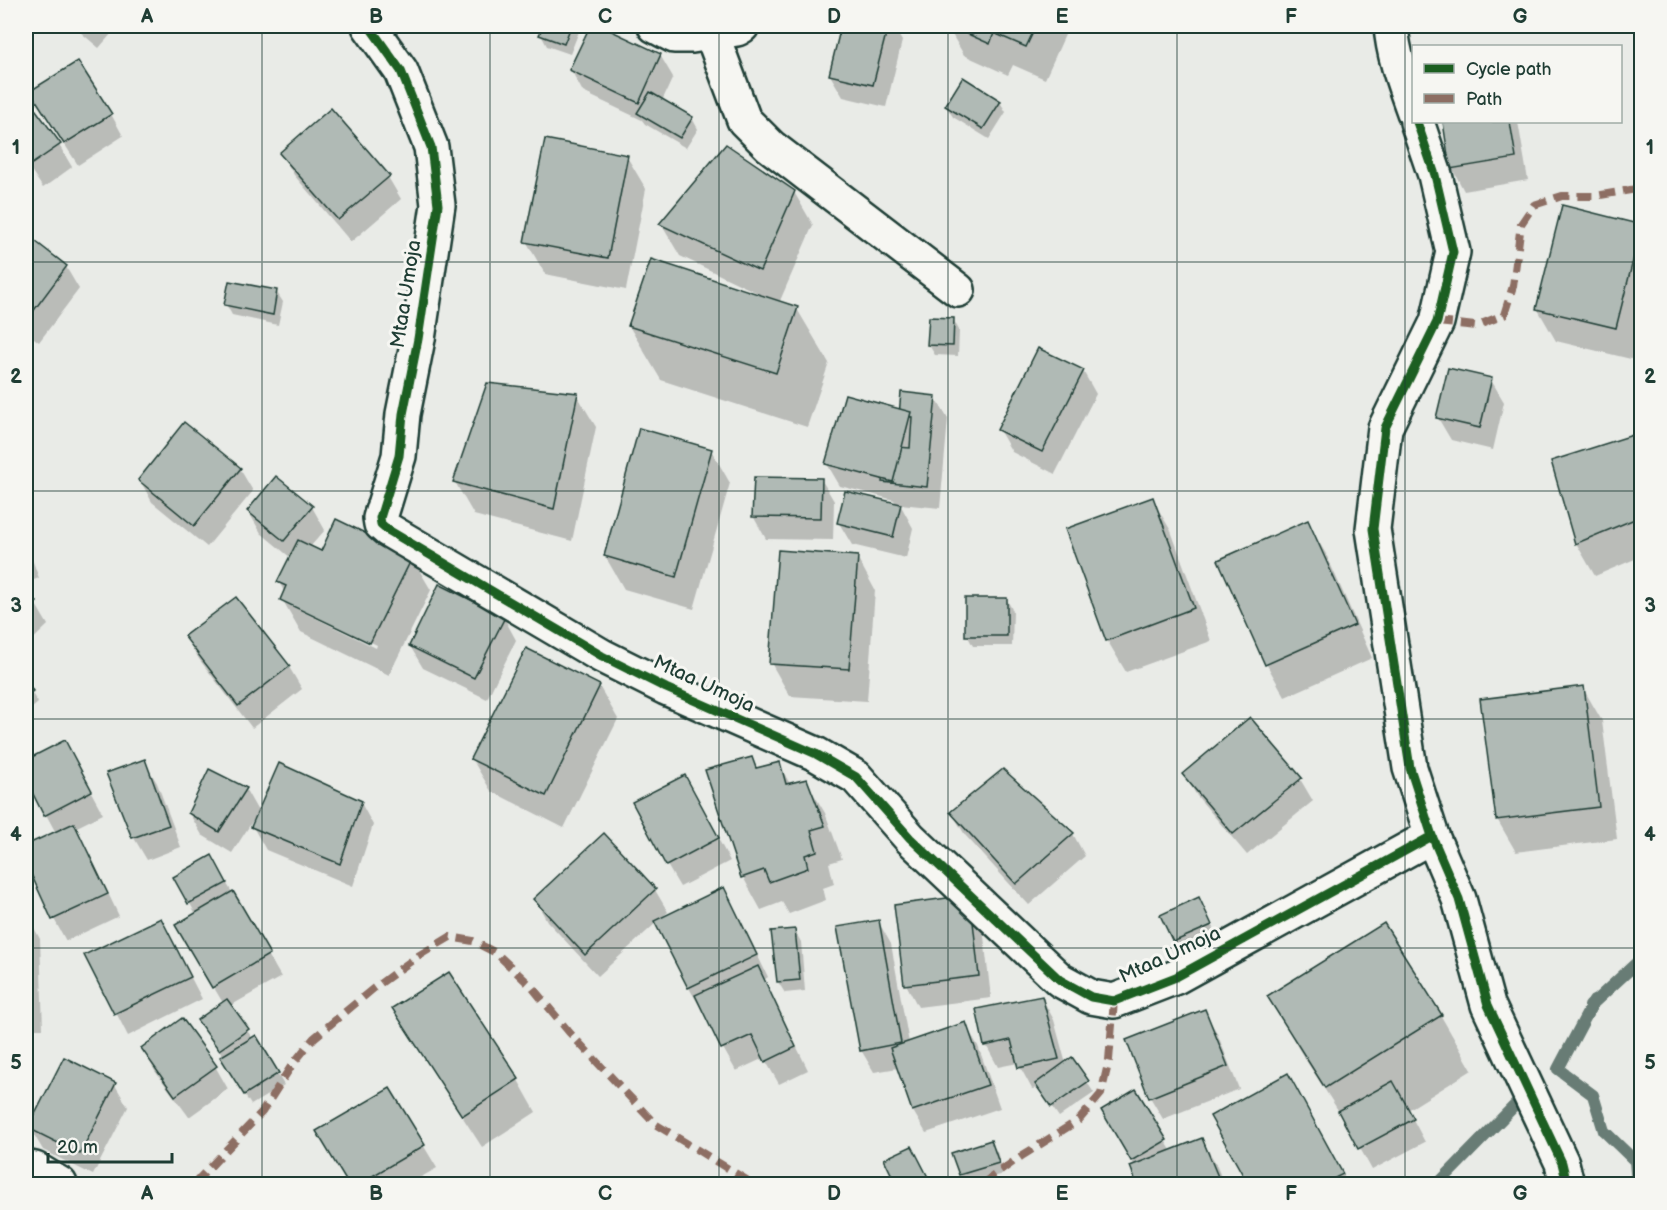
<svg xmlns="http://www.w3.org/2000/svg" width="1667" height="1210" viewBox="0 0 1667 1210" font-family="'Balsamiq Sans',sans-serif">
  <style>
    .shadow { fill: #0003; fill-rule: evenodd }
    .lines { fill: none; stroke-linecap: round; stroke-linejoin: round }
    .stream { stroke: #687c75; stroke-width: 12 }
    .building { fill: #b0bab5; stroke: #1f3d34; stroke-width: 1.5 }
    .minor-casing { stroke: #1f3d34; stroke-width: 38 }
    .minor { stroke: #f6f6f2; stroke-width: 33 }
    .quiet { stroke: #8d6e63; stroke-width: 8; stroke-dasharray: 15 8; stroke-linecap: butt }
    .cycleway-casing { stroke: #f6f6f2; stroke-width: 13 }
    .cycleway { stroke: #1b5e20; stroke-width: 9 }
    .grid { fill: none; stroke: #1f3d34; stroke-width: 1.5; stroke-opacity: 0.55 }
    .labels { text-anchor: middle; dominant-baseline: central; stroke-width: 6; stroke-linejoin: round; paint-order: stroke }
    .street-label { font-size: 20px; fill: #1f3d34; stroke: #f6f6f2 }
    .neatline { fill: none; stroke: #1f3d34; stroke-width: 2 }
    .grid-label { font-size: 20px; text-anchor: middle; font-weight: bold; fill: #1f3d34 }
  </style>
  <rect width="100%" height="100%" fill="#e9ebe7"/>
  <filter id="ink" filterUnits="userSpaceOnUse"><feTurbulence type="fractalNoise" baseFrequency=".0167" numOctaves="2"/><feDisplacementMap in="SourceGraphic" scale="12" xChannelSelector="R" yChannelSelector="G"/><feConvolveMatrix kernelMatrix="1 2 1 2 8 2 1 2 1" color-interpolation-filters="sRGB"/></filter>
  <g filter="url(#ink)">
    <g class="shadow">
      <path d="M73,26H118L99,48Z"/>
      <path d="M545,26H589L588,28L590,29L592,26H598L660,55L673,77L662,101L692,118L698,129L686,148L645,124L642,120L583,92L571,70L589,32L580,29L570,54L547,46L541,35Z"/>
      <path d="M842,26H893L902,41L886,107L843,97L830,75Z"/>
      <path d="M947,26H1069L1045,79L1013,65L1008,75L964,55Z"/>
      <path d="M1000,102L1006,112L989,139L953,117L946,106Z"/>
      <path d="M29,104L59,145L72,167L43,188L26,163V107Z"/>
      <path d="M45,114H111L123,136L78,165Z"/>
      <path d="M1444,122H1518L1528,180L1464,191L1452,168Z"/>
      <path d="M281,153L388,177L401,199L351,242L294,175Z"/>
      <path d="M627,157L646,189L626,290L545,274L526,241Z"/>
      <path d="M794,192L813,225L779,303L797,309L829,363L807,427L661,380L629,326L763,297L764,296L680,256L661,224Z"/>
      <path d="M1641,226L1642,333L1635,360L1556,341L1537,308Z"/>
      <path d="M26,236L66,267L79,289L39,342L26,332Z"/>
      <path d="M276,291L283,302L278,325L232,315L226,304Z"/>
      <path d="M953,319L959,330L958,356L935,355L929,345Z"/>
      <path d="M1083,371L1096,394L1055,474L1012,452L999,430Z"/>
      <path d="M1491,380L1504,402L1493,450L1451,440L1438,418Z"/>
      <path d="M577,395L596,427L572,541L474,515L455,482Z"/>
      <path d="M935,397L948,419L940,508L900,504L913,528L906,558L852,545L839,523L897,505L894,500L840,486L827,464Z"/>
      <path d="M1642,434V556L1595,576L1576,543Z"/>
      <path d="M711,450L730,483L694,609L624,589L605,556Z"/>
      <path d="M240,469L253,491L207,547L152,502L140,480Z"/>
      <path d="M821,479L834,501L833,540L766,539L753,516Z"/>
      <path d="M1152,499L1171,531L1211,641L1126,672L1107,640Z"/>
      <path d="M312,507L325,530L310,547L321,553L412,558L431,590L389,675L301,632L282,599L285,593L279,582L291,558L261,533L248,511ZM299,607L377,645L376,648L299,610Z"/>
      <path d="M1307,522L1326,554L1372,658L1285,697L1267,665L1220,561Z"/>
      <path d="M26,543L39,578L26,583Z"/>
      <path d="M857,557L875,590L867,701L790,696L771,663Z"/>
      <path d="M26,592L35,603L48,625L26,646Z"/>
      <path d="M236,599L289,667L302,689L252,728L199,659L186,637Z"/>
      <path d="M1007,600L1013,611L1012,646H973L967,635Z"/>
      <path d="M504,618L516,640L487,699L423,668L410,646Z"/>
      <path d="M26,684L38,703L26,713Z"/>
      <path d="M599,686L618,719L564,828L491,791L472,759Z"/>
      <path d="M1583,688L1602,721L1617,839L1516,852L1497,819Z"/>
      <path d="M64,742L103,814L75,828L86,847L119,916L66,941L54,919L26,860V847L56,833L26,777V762Z"/>
      <path d="M752,759L758,769L779,764L790,784L806,781L825,813L842,859L829,863L834,884L823,888L826,900L789,914L782,902L761,910L743,877L707,771Z"/>
      <path d="M144,761L157,783L181,847L147,860L134,838L108,774Z"/>
      <path d="M1184,774L1300,779L1313,801L1247,855L1197,796Z"/>
      <path d="M246,790L259,813L361,803L373,825L353,886L266,850L253,827L257,814L232,853L202,835L189,813Z"/>
      <path d="M697,799L730,861L680,887L667,865Z"/>
      <path d="M952,813L1073,834L1085,856L1029,905L965,835Z"/>
      <path d="M604,835L655,890L668,912L662,917L723,889L736,911L768,977L764,980L808,1070L779,1084L764,1058L736,1071L723,1048L704,1009L702,1010L689,988L657,922L598,976L547,921L535,899Z"/>
      <path d="M212,858L281,977L230,1006L253,1039L255,1038L284,1085L251,1105L228,1069L224,1057L199,1020L223,1003L177,925L196,914L175,878Z"/>
      <path d="M896,906L982,919L991,998L918,1007L906,984Z"/>
      <path d="M1205,910L1217,936L1181,952L1162,916Z"/>
      <path d="M26,913L40,939L43,1029H26Z"/>
      <path d="M161,920L202,999L128,1036L87,956Z"/>
      <path d="M878,921L891,944L909,1043L965,1024L978,1046L1000,1108L926,1133L913,1111L898,1068L874,1072L861,1050Z"/>
      <path d="M795,931L801,942L805,991L785,993L778,982Z"/>
      <path d="M449,974L518,1080L536,1112L482,1147L413,1041L394,1009Z"/>
      <path d="M1269,996L1441,1016L1472,1070L1408,1110L1425,1142L1372,1170L1345,1121L1300,1051Z"/>
      <path d="M1042,998L1054,1020L1066,1064L1072,1059L1094,1093L1059,1117L1039,1088L1032,1089L1018,1063L998,1067L986,1045Z"/>
      <path d="M1204,1011L1217,1033L1239,1089L1163,1119L1150,1097Z"/>
      <path d="M143,1049L215,1066L228,1089L189,1117L155,1071Z"/>
      <path d="M115,1085L128,1107L93,1175L43,1150L30,1128Z"/>
      <path d="M390,1090L437,1168L409,1184H349L318,1132Z"/>
      <path d="M1136,1091L1172,1152L1202,1140L1215,1162L1224,1184H1134L1138,1183L1135,1166L1115,1133Z"/>
      <path d="M1306,1107L1348,1184H1249L1212,1116Z"/>
      <path d="M990,1141L997,1152L1004,1174L966,1184L960,1174Z"/>
      <path d="M918,1158L931,1184H898L886,1160Z"/>
    </g>
    <g class="lines">
      <g class="stream">
        <path d="M1594,1001L1558,1069L1593,1095L1604,1131L1635,1161L1637,1184"/>
        <path d="M1590,1006L1642,958"/>
        <path d="M1438,1184L1522,1098"/>
      </g>
    </g>
    <g class="building">
      <path d="M543,26H571L564,44L539,35Z"/>
      <path d="M590,26H601L661,54L639,103L569,70Z"/>
      <path d="M841,26H888L873,85L829,75Z"/>
      <path d="M950,26H1036L1026,47L994,33L990,44Z"/>
      <path d="M78,61L112,114L64,144L30,91Z"/>
      <path d="M963,77L1001,101L983,129L945,106Z"/>
      <path d="M650,92L693,117L680,138L637,113Z"/>
      <path d="M30,102L61,144L29,166L26,161V105Z"/>
      <path d="M331,108L390,176L338,220L279,153Z"/>
      <path d="M1443,122H1510L1516,158L1450,169Z"/>
      <path d="M545,139L628,155L608,258L524,242Z"/>
      <path d="M726,144L795,191L760,271L659,224Z"/>
      <path d="M1562,205L1642,225L1616,328L1536,309Z"/>
      <path d="M26,234L67,266L26,321Z"/>
      <path d="M651,259L798,307L776,373L628,326Z"/>
      <path d="M229,281L277,290L273,315L224,305Z"/>
      <path d="M929,317L954,318L953,346L927,345Z"/>
      <path d="M1038,348L1084,370L1042,452L997,430Z"/>
      <path d="M1448,368L1492,378L1480,428L1436,418Z"/>
      <path d="M487,383L578,393L554,509L453,482Z"/>
      <path d="M901,392L936,396L927,487L882,482L885,446L910,448L912,417L899,416Z"/>
      <path d="M845,394L911,412L893,482L825,464Z"/>
      <path d="M184,422L241,468L194,526L138,480Z"/>
      <path d="M639,428L712,449L676,577L604,556Z"/>
      <path d="M1642,432V516L1575,544L1551,461Z"/>
      <path d="M276,476L313,506L284,541L247,511Z"/>
      <path d="M754,477L822,478L821,518L752,517Z"/>
      <path d="M845,491L901,504L893,537L837,523Z"/>
      <path d="M1153,497L1194,608L1106,641L1065,529Z"/>
      <path d="M336,519L413,556L370,643L280,600L286,586L277,582L298,540L321,551Z"/>
      <path d="M1308,520L1355,625L1265,665L1218,560Z"/>
      <path d="M778,550L858,556L849,669L769,664Z"/>
      <path d="M439,584L505,617L474,678L409,646Z"/>
      <path d="M26,590L37,602L26,612Z"/>
      <path d="M236,597L290,666L238,706L184,636Z"/>
      <rect x="965" y="598" width="42" height="38"/>
      <path d="M526,648L600,685L546,796L470,759Z"/>
      <path d="M26,682L33,691L26,697Z"/>
      <path d="M1584,686L1599,807L1496,820L1480,699Z"/>
      <path d="M1250,717L1302,778L1233,834L1182,774Z"/>
      <path d="M65,740L92,791L44,816L26,780V760Z"/>
      <path d="M752,757L756,768L780,762L786,784L807,779L825,826L811,830L817,851L805,855L808,868L769,882L764,870L741,878L705,770Z"/>
      <path d="M145,759L169,825L132,838L106,773Z"/>
      <path d="M279,763L362,801L340,864L251,827Z"/>
      <path d="M209,769L247,788L219,832L188,813Z"/>
      <path d="M1003,769L1074,833L1016,884L950,812Z"/>
      <path d="M685,775L719,838L666,866L632,802Z"/>
      <path d="M74,823L108,894L52,920L26,863V845Z"/>
      <path d="M604,833L656,889L585,955L533,899Z"/>
      <path d="M212,855L227,883L188,904L173,877Z"/>
      <path d="M724,887L757,955L688,988L654,921Z"/>
      <path d="M233,891L270,954L212,988L175,925Z"/>
      <path d="M970,895L979,976L904,985L894,905Z"/>
      <path d="M1199,897L1212,925L1173,942L1160,915Z"/>
      <path d="M161,918L191,977L114,1014L84,955Z"/>
      <path d="M879,920L901,1043L860,1051L837,927Z"/>
      <path d="M1384,923L1442,1015L1325,1088L1267,996Z"/>
      <path d="M795,929L800,980L777,982L771,931Z"/>
      <path d="M758,966L796,1047L765,1062L752,1035L721,1049L695,995Z"/>
      <path d="M449,972L519,1079L462,1116L392,1008Z"/>
      <path d="M1042,996L1059,1059L1018,1068L1011,1040L984,1046L976,1009Z"/>
      <path d="M227,999L249,1029L219,1050L197,1020Z"/>
      <path d="M1205,1009L1228,1066L1149,1098L1126,1040Z"/>
      <path d="M182,1018L217,1066L175,1096L141,1048Z"/>
      <path d="M966,1022L988,1085L912,1111L890,1048Z"/>
      <path d="M256,1035L279,1073L244,1095L220,1057Z"/>
      <path d="M64,1057L116,1083L80,1154L28,1128Z"/>
      <path d="M1072,1057L1089,1081L1051,1107L1035,1084Z"/>
      <path d="M1288,1073L1343,1174L1323,1184H1248L1210,1116Z"/>
      <path d="M1393,1081L1414,1119L1358,1149L1338,1111Z"/>
      <path d="M390,1088L425,1145L359,1184H348L316,1131Z"/>
      <path d="M1136,1089L1167,1140L1131,1161L1101,1110Z"/>
      <path d="M1202,1138L1221,1184H1130L1136,1182L1130,1166Z"/>
      <path d="M991,1140L999,1163L959,1175L951,1153Z"/>
      <path d="M912,1146L930,1181L923,1184H896L884,1159Z"/>
      <path d="M262,1179L269,1184H257Z"/>
    </g>
    <g class="lines">
      <g class="minor-casing">
        <g id="minor">
          <path d="M369,26L401,71L431,147L438,205L418,339L403,414L399,456L380,518L381,524L388,530L602,656L666,688L816,754L856,777L910,838L1060,980L1091,997L1114,1001L1176,977L1432,836"/>
          <path d="M655,26L674,36H692L737,29L742,26"/>
          <path d="M1391,26C1393,55 1404,84 1414,112"/>
          <path d="M711,32L744,120L770,146L958,290"/>
          <path d="M1417,122L1435,175L1453,252L1437,322L1385,428L1373,529L1410,768L1432,836L1459,899L1488,1005L1562,1163L1567,1184"/>
          <path d="M26,1167L35,1169L60,1184"/>
        </g>
      </g>
      <use href="#minor" class="minor"/>
      <g class="quiet">
        <path d="M1437,322L1476,326L1504,315L1513,286L1521,224L1534,205L1562,196H1595L1642,188"/>
        <path d="M194,1184L262,1112L292,1065L314,1038L374,988L418,956L450,937L473,941L496,953L531,986L569,1032L655,1124L753,1184"/>
        <path d="M982,1184L1023,1155L1079,1120L1101,1094L1109,1060L1114,1001"/>
      </g>
      <g class="cycleway-casing">
        <g id="cycleway">
          <path d="M369,26L401,71L431,147L438,205L418,339L403,414L399,456L380,518L381,524L388,530L602,656L666,688L816,754L856,777L910,838L1060,980L1091,997L1114,1001L1176,977L1432,836"/>
          <path d="M1417,122L1435,175L1453,252L1437,322L1385,428L1373,529L1410,768L1432,836L1459,899L1488,1005L1562,1163L1567,1184"/>
        </g>
      </g>
      <use href="#cycleway" class="cycleway"/>
    </g>
  </g>
  <path class="grid" d="M262,26V1184M490,26V1184M719,26V1184M948,26V1184M1177,26V1184M1405,26V1184M26,262H1642M26,491H1642M26,719H1642M26,948H1642"/>
  <g class="labels">
    <g class="street-label">
      <text transform="translate(406 294) rotate(-81)">Mtaa Umoja</text>
      <text transform="translate(704 684) rotate(25)">Mtaa Umoja</text>
      <text transform="translate(1170 955) rotate(-25)">Mtaa Umoja</text>
    </g>
  </g>
  <rect width="1667" height="1210" fill="none" stroke="#f6f6f2" stroke-width="66"/>
  <rect x="1412" y="45" width="210" height="78" fill="#f6f6f2" stroke="#a0aca6" stroke-width="1.5"/>
  <rect x="1424" y="64" width="30" height="9" fill="#1b5e20" stroke="#a0aca6" stroke-width="1.5"/>
  <text x="1466" y="75" font-size="18" fill="#1f3d34">Cycle path</text>
  <rect x="1424" y="94" width="30" height="9" fill="#8d6e63" stroke="#a0aca6" stroke-width="1.5"/>
  <text x="1466" y="105" font-size="18" fill="#1f3d34">Path</text>
  <path d="M48 1153v9h124v-9" fill="none" stroke="#1f3d34" stroke-width="3"/>
  <text x="57" y="1153" font-size="18" fill="#1f3d34" stroke="#f6f6f2" stroke-width="4.5" paint-order="stroke">20 m</text>
  <rect x="33" y="33" width="1601" height="1144" class="neatline"/>
  <g class="grid-label">
    <text x="147" y="23">A</text>
    <text x="376" y="23">B</text>
    <text x="605" y="23">C</text>
    <text x="834" y="23">D</text>
    <text x="1062" y="23">E</text>
    <text x="1291" y="23">F</text>
    <text x="1520" y="23">G</text>
    <text x="16" y="154">1</text>
    <text x="1650" y="154">1</text>
    <text x="16" y="383">2</text>
    <text x="1650" y="383">2</text>
    <text x="16" y="612">3</text>
    <text x="1650" y="612">3</text>
    <text x="16" y="841">4</text>
    <text x="1650" y="841">4</text>
    <text x="16" y="1069">5</text>
    <text x="1650" y="1069">5</text>
    <text x="147" y="1200">A</text>
    <text x="376" y="1200">B</text>
    <text x="605" y="1200">C</text>
    <text x="834" y="1200">D</text>
    <text x="1062" y="1200">E</text>
    <text x="1291" y="1200">F</text>
    <text x="1520" y="1200">G</text>
  </g>
</svg>
